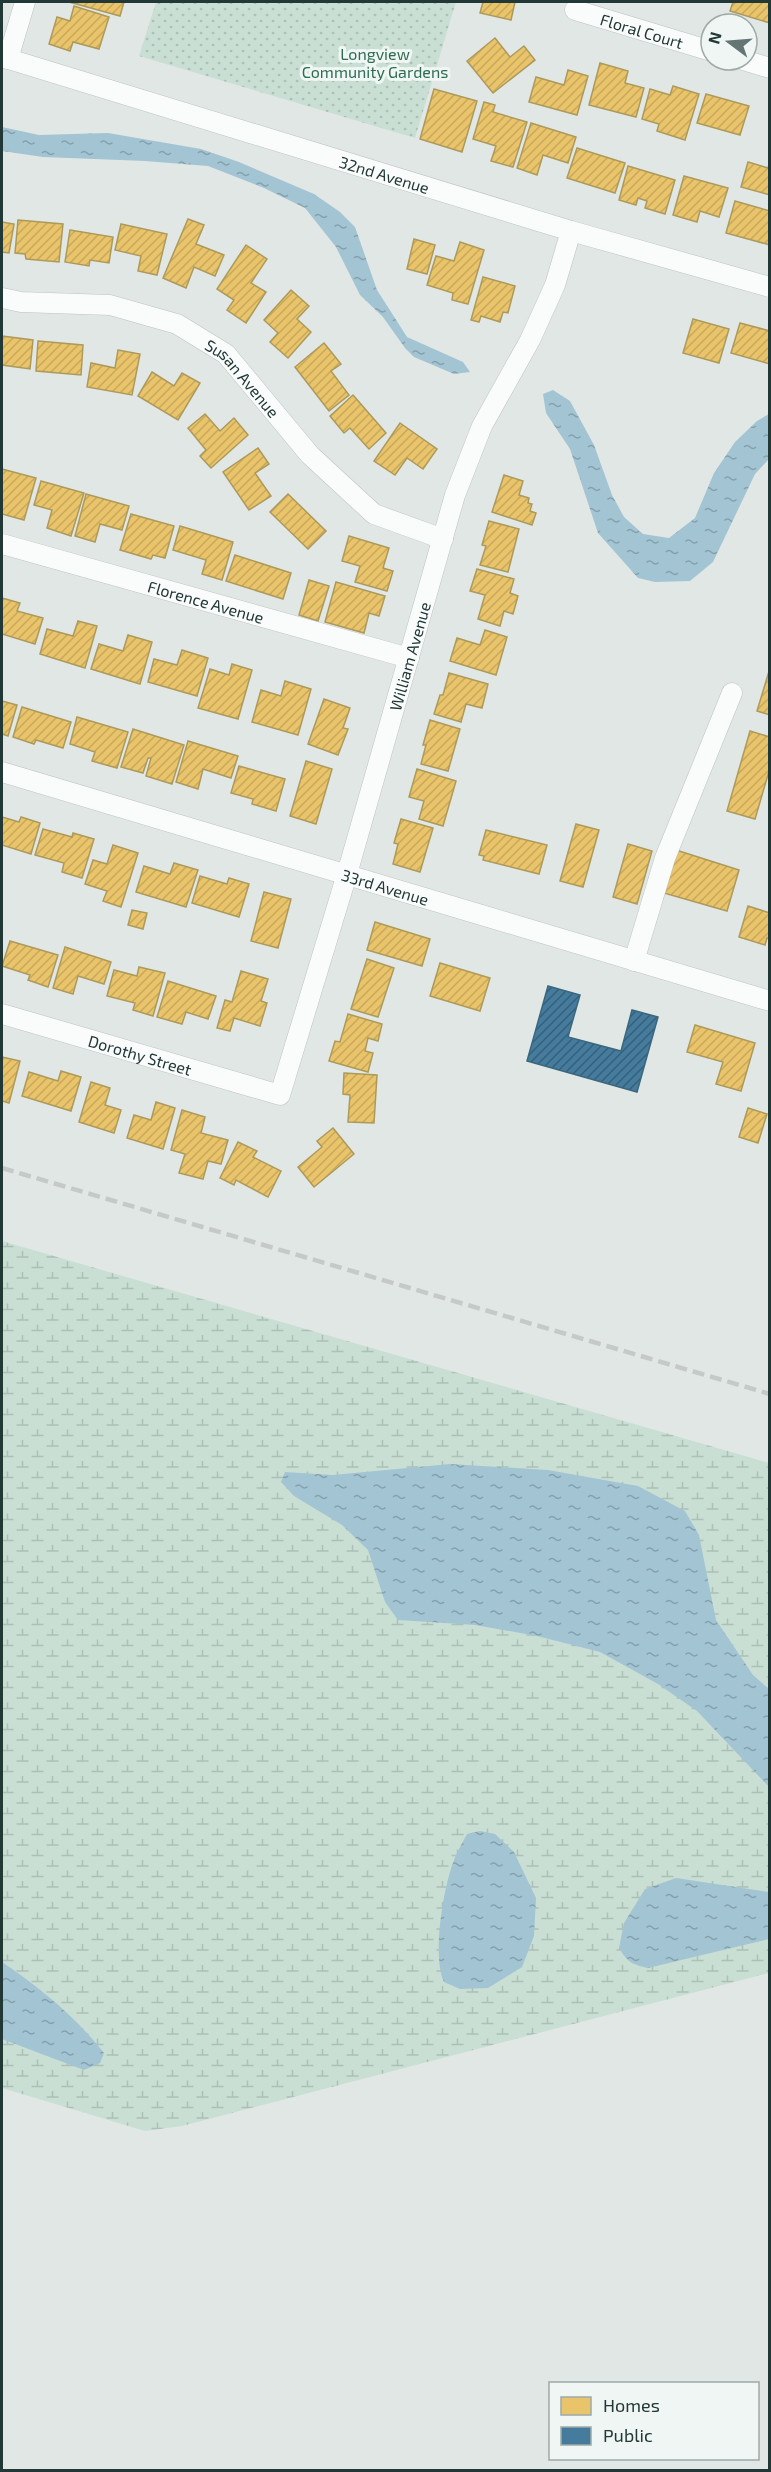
<svg xmlns="http://www.w3.org/2000/svg" width="771" height="2472" viewBox="0 0 771 2472" font-family="'Exo 2',sans-serif">
  <style>
    .wetland { fill: url(#wetland-marsh) }
    .park { fill: url(#park-dots) }
    .water { fill: url(#water-ripples) }
    .homes { fill: url(#homes-hatch); stroke: #ad9a5a; stroke-width: 1.5 }
    .public { fill: url(#public-hatch); stroke: #3a677e; stroke-width: 1.5 }
    .lines { fill: none; stroke-linecap: round; stroke-linejoin: round }
    .minor-casing { stroke: #bec3c2; stroke-width: 21 }
    .minor { stroke: #fafbfb; stroke-width: 20 }
    .rail { stroke: #c5c9c8; stroke-width: 4.5; stroke-dasharray: 12 6; stroke-linecap: butt }
    .labels { text-anchor: middle; dominant-baseline: central; stroke-width: 6; stroke-linejoin: round; paint-order: stroke }
    .street-label { font-size: 16px; fill: #213836; stroke: #eff6f4 }
    .park-label { font-size: 16px; fill: #2e6c51; stroke: #eff6f4 }
  </style>
  <defs>
    <pattern id="wetland-marsh" width="20" height="14" patternUnits="userSpaceOnUse" patternTransform="scale(1.5)"><rect width="20" height="14" fill="#cadfd4"/><path d="M1 5h8M5 5V1M11 12h8M15 12V8" fill="none" stroke="#adc0b7"/></pattern>
    <pattern id="park-dots" width="8" height="8" patternUnits="userSpaceOnUse" patternTransform="scale(1.5)"><rect width="8" height="8" fill="#cadfd4"/><path d="M2 2h.1M6 6h.1" fill="none" stroke="#adc0b7" stroke-width="1.8" stroke-linecap="round"/></pattern>
    <pattern id="water-ripples" width="26" height="14" patternUnits="userSpaceOnUse" patternTransform="scale(1.5)"><rect width="26" height="14" fill="#a3c4d3"/><path d="M2 4q2-2 4 0t4 0M15 11q2-2 4 0t4 0" fill="none" stroke="#84a0ac"/></pattern>
    <pattern id="homes-hatch" width="6" height="6" patternUnits="userSpaceOnUse" patternTransform="scale(1.5)"><rect width="6" height="6" fill="#e9c46a"/><path d="M-1 1l2-2M0 6l6-6M5 7l2-2" fill="none" stroke="#c8a95c"/></pattern>
    <pattern id="public-hatch" width="6" height="6" patternUnits="userSpaceOnUse" patternTransform="scale(1.5)"><rect width="6" height="6" fill="#457b9d"/><path d="M-1 1l2-2M0 6l6-6M5 7l2-2" fill="none" stroke="#36607a"/></pattern>
  </defs>
  <rect width="100%" height="100%" fill="#e1e7e5"/>
  <path class="wetland" d="M2,1241L769,1463V1973L182,2126L145,2131L2,2088Z"/>
  <path class="park" d="M156,2H456L415,138L139,56Z"/>
  <g class="water">
    <path d="M2,127L39,135L108,133L201,149L239,162L314,194L340,212L355,227L377,290L407,337L463,362L470,372L454,374L414,357L405,348L383,317L360,295L336,247L305,208L264,188L208,166L145,161L43,157L2,151Z"/>
    <path d="M553,390L570,401L594,445L612,495L624,517L643,534L669,538L695,518L714,473L735,442L757,421L769,414V459L755,474L713,562L690,581L655,582L638,578L598,533L570,449L546,413L543,394Z"/>
    <path d="M450,1464L548,1470L638,1486L685,1511L699,1535L716,1620L753,1675L769,1689V1787L697,1711L658,1684L600,1652L537,1636L475,1625L398,1620L385,1602L368,1550L342,1525L294,1496L281,1482L285,1472L333,1475Z"/>
    <path d="M480,1831L495,1834L514,1852L536,1898L534,1936L522,1967L488,1988L460,1989L444,1982C432,1958 443,1889 453,1863C456,1853 462,1844 467,1834Z"/>
    <path d="M676,1878L769,1892V1939L648,1968C633,1965 627,1962 619,1948L624,1923L645,1889Z"/>
    <path d="M2,1962C40,1988 75,2016 104,2053L100,2063L84,2070L2,2039Z"/>
  </g>
  <g class="homes">
    <path d="M69,2H124L120,16Z"/>
    <path d="M483,2H515L511,20L480,13Z"/>
    <path d="M733,2H770V23L730,11Z"/>
    <path d="M74,6L109,17L99,49L73,42L70,51L49,44L57,17L70,21Z"/>
    <path d="M495,38L510,57L524,46L535,60L493,93L467,61Z"/>
    <path d="M600,63L628,71L625,83L644,88L636,117L589,105Z"/>
    <path d="M568,70L588,76L577,115L529,102L536,77L564,85Z"/>
    <path d="M673,86L699,94L685,140L657,131L659,124L642,119L650,89L670,95Z"/>
    <path d="M434,89L477,101L462,152L420,139Z"/>
    <path d="M706,94L749,106L740,135L697,123Z"/>
    <path d="M484,102L495,105L493,112L527,122L513,167L491,161L496,146L473,139Z"/>
    <path d="M531,123L576,137L568,163L543,155L537,175L517,168Z"/>
    <path d="M577,148L625,163L615,193L567,178Z"/>
    <path d="M770,161V195L741,187L748,162L768,168Z"/>
    <path d="M628,166L675,180L665,214L645,208L647,201L638,198L636,205L619,200Z"/>
    <path d="M684,176L728,188L719,217L700,211L697,222L673,215Z"/>
    <path d="M735,201L770,211V245L726,233Z"/>
    <path d="M188,219L204,225L196,244L224,255L215,276L194,267L186,288L163,278Z"/>
    <path d="M18,220L63,224L59,262L26,259L25,254L15,253Z"/>
    <path d="M2,222L14,224L9,253L2,252Z"/>
    <path d="M121,224L167,234L157,275L138,271L141,256L115,250Z"/>
    <path d="M70,230L113,237L109,263L90,260L89,266L65,262Z"/>
    <path d="M414,239L435,245L427,274L407,269Z"/>
    <path d="M460,242L484,250L468,304L452,300L453,293L427,285L436,256L454,261Z"/>
    <path d="M246,245L267,259L251,283L266,292L246,323L227,310L234,300L217,289Z"/>
    <path d="M483,277L515,286L508,313L503,312L500,322L481,316L479,322L471,320Z"/>
    <path d="M291,290L309,306L297,319L311,332L288,358L270,342L278,333L264,320Z"/>
    <path d="M693,319L729,329L719,363L683,353Z"/>
    <path d="M740,323L770,331V364L731,353Z"/>
    <path d="M2,336L33,340L30,369L2,365Z"/>
    <path d="M38,341L83,345L81,375L36,371Z"/>
    <path d="M324,343L341,364L331,371L349,395L329,411L295,367Z"/>
    <path d="M118,350L140,354L132,395L87,387L91,363L115,368Z"/>
    <path d="M152,372L174,386L182,373L200,383L178,420L138,396Z"/>
    <path d="M353,395L386,433L369,449L350,428L344,433L330,416Z"/>
    <path d="M205,414L220,431L234,418L248,435L211,468L200,456L206,450L188,428Z"/>
    <path d="M400,423L437,449L423,469L407,458L395,475L374,461Z"/>
    <path d="M258,448L269,464L255,473L271,496L249,510L223,472Z"/>
    <path d="M2,469L36,478L24,520L2,514Z"/>
    <path d="M504,475L523,481L519,495L529,498L528,503L532,504L530,511L536,513L532,525L492,512Z"/>
    <path d="M41,481L84,493L71,536L47,528L52,510L34,505Z"/>
    <path d="M86,494L129,506L122,530L100,524L95,542L75,536Z"/>
    <path d="M288,494L326,531L308,549L270,512Z"/>
    <path d="M131,514L174,526L165,558L153,555L151,559L120,550Z"/>
    <path d="M489,521L519,529L508,572L480,565L486,546L482,545Z"/>
    <path d="M180,526L233,542L222,580L202,574L206,560L173,550Z"/>
    <path d="M349,536L389,548L383,568L393,571L387,591L355,582L360,566L342,561Z"/>
    <path d="M235,555L291,573L283,599L226,581Z"/>
    <path d="M477,569L514,579L510,593L518,596L513,614L504,611L500,626L478,619L485,595L470,591Z"/>
    <path d="M309,580L329,586L318,621L299,615Z"/>
    <path d="M336,582L385,596L379,616L369,613L364,633L325,622Z"/>
    <path d="M2,598L20,603L17,611L43,618L35,644L2,634Z"/>
    <path d="M78,621L97,626L85,668L40,654L47,629L73,636Z"/>
    <path d="M485,630L507,637L496,675L450,661L457,638L480,645Z"/>
    <path d="M128,635L152,642L140,684L91,669L99,644L123,651Z"/>
    <path d="M182,650L208,658L197,696L148,682L154,659L177,665Z"/>
    <path d="M232,664L252,670L238,719L198,708L210,669L229,675Z"/>
    <path d="M770,668V715L757,711Z"/>
    <path d="M449,673L488,684L482,708L466,704L461,722L434,714L440,695H443Z"/>
    <path d="M285,681L311,689L298,735L252,722L261,690L281,696Z"/>
    <path d="M324,699L350,708L343,728L348,729L338,755L308,744Z"/>
    <path d="M2,701L17,705L8,736L2,734Z"/>
    <path d="M22,707L71,722L63,748L36,740L34,744L13,737Z"/>
    <path d="M77,717L128,732L117,768L92,761L95,752L70,744Z"/>
    <path d="M430,720L460,729L448,771L421,764L426,745H423Z"/>
    <path d="M133,729L184,745L172,784L146,776L151,758H148L143,773L121,767Z"/>
    <path d="M750,731L770,737V768L755,819L727,811Z"/>
    <path d="M188,741L238,756L231,778L203,769L198,789L176,782Z"/>
    <path d="M306,761L332,769L316,824L290,816Z"/>
    <path d="M239,766L285,779L276,811L252,804L253,799L231,793Z"/>
    <path d="M417,769L456,781L443,826L419,819L424,801L409,797Z"/>
    <path d="M2,817L19,822L21,817L40,823L31,854L2,845Z"/>
    <path d="M401,819L433,828L420,872L393,864L398,844L394,843Z"/>
    <path d="M576,824L599,830L583,887L560,881Z"/>
    <path d="M43,829L72,837L73,833L94,839L82,878L62,872L64,863L35,855Z"/>
    <path d="M486,830L547,845L539,874L483,860L484,856L479,855Z"/>
    <path d="M628,844L652,851L637,904L613,897Z"/>
    <path d="M113,845L138,853L121,907L103,901L107,891L85,884L93,860L107,864Z"/>
    <path d="M676,850L739,870L727,911L664,893Z"/>
    <path d="M174,863L198,870L186,907L136,892L144,866L170,874Z"/>
    <path d="M200,876L227,884L229,878L249,884L239,917L192,903Z"/>
    <path d="M264,892L291,899L278,948L251,941Z"/>
    <path d="M748,906L770,913V939L767,938L765,945L739,937Z"/>
    <path d="M132,910L147,913L143,929L128,925Z"/>
    <path d="M375,922L430,939L422,966L367,950Z"/>
    <path d="M10,941L58,955L48,987L28,980L30,975L2,966Z"/>
    <path d="M65,947L111,962L104,984L78,976L73,994L53,988Z"/>
    <path d="M367,959L394,968L378,1017L351,1009Z"/>
    <path d="M440,963L490,978L480,1011L430,996Z"/>
    <path d="M139,967L165,973L153,1016L133,1010L135,1003L107,996L114,970L137,976Z"/>
    <path d="M241,971L268,979L261,1001L267,1003L260,1026L234,1018L230,1031L217,1028L225,1000L232,1002Z"/>
    <path d="M168,981L216,996L208,1019L186,1012L182,1024L157,1017Z"/>
    <path d="M348,1014L382,1024L378,1041L368,1038L365,1051L373,1053L368,1072L329,1061L335,1041L340,1042Z"/>
    <path d="M695,1025L755,1043L741,1091L716,1084L723,1062L687,1052Z"/>
    <path d="M2,1057L20,1061L9,1103L2,1101Z"/>
    <path d="M61,1071L81,1077L71,1111L22,1096L29,1072L58,1081Z"/>
    <path d="M344,1073L377,1075L374,1123L348,1122L350,1095L343,1094Z"/>
    <path d="M91,1082L110,1088L105,1105L121,1110L114,1133L79,1122Z"/>
    <path d="M156,1102L175,1108L163,1149L127,1138L134,1115L151,1120Z"/>
    <path d="M748,1108L767,1114L758,1143L739,1137Z"/>
    <path d="M182,1110L205,1117L201,1133L228,1140L221,1164L208,1161L203,1179L179,1173L185,1154L171,1150Z"/>
    <path d="M333,1128L354,1154L314,1187L298,1167L322,1147L317,1141Z"/>
    <path d="M238,1142L257,1151L253,1157L281,1171L268,1197L236,1180L234,1185L220,1178Z"/>
  </g>
  <path class="public" d="M548,986L580,995L568,1037L621,1051L632,1010L658,1017L637,1092L527,1061Z"/>
  <g class="lines">
    <g class="minor-casing">
      <g id="minor">
        <path id="s1" d="M575,10L711,51"/>
        <path id="s2" d="M2,57L571,231L770,287"/>
        <path d="M8,59L25,2"/>
        <path d="M743,60L770,68"/>
        <path id="s3" d="M2,298L21,302L110,305L177,324L226,354L310,455L374,514L443,539"/>
        <path id="s4" d="M2,544L409,658"/>
        <path id="s5" d="M2,772L770,1001"/>
        <path d="M634,961L665,858L732,693"/>
        <path id="s6" d="M2,1014L280,1095L347,874L455,495L482,426L530,340L555,285L571,231"/>
      </g>
    </g>
    <use href="#minor" class="minor"/>
    <path class="rail" d="M2,1168L770,1394"/>
  </g>
  <g class="labels">
    <g class="street-label">
      <text stroke="none"><textPath href="#s1" startOffset="70">Floral Court</textPath></text>
      <text stroke="none"><textPath href="#s2" startOffset="400">32nd Avenue</textPath></text>
      <text stroke="none"><textPath href="#s3" startOffset="264">Susan Avenue</textPath></text>
      <text stroke="none"><textPath href="#s4" startOffset="212">Florence Avenue</textPath></text>
      <text stroke="none"><textPath href="#s6" startOffset="747">William Avenue</textPath></text>
      <text stroke="none"><textPath href="#s5" startOffset="400">33rd Avenue</textPath></text>
      <text stroke="none"><textPath href="#s6" startOffset="144">Dorothy Street</textPath></text>
    </g>
    <g class="park-label">
      <text x="375" y="53">Longview<tspan x="375" dy="18">Community Gardens</tspan></text>
    </g>
  </g>
  <rect width="771" height="2472" fill="none" stroke="#213836" stroke-width="6"/>
  <rect x="549" y="2382" width="210" height="78" fill="#eff6f4" stroke="#9daaa8" stroke-width="1.5"/>
  <rect x="561" y="2397" width="30" height="18" fill="#e9c46a" stroke="#9daaa8" stroke-width="1.5"/>
  <text x="603" y="2412" font-size="18" fill="#213836">Homes</text>
  <rect x="561" y="2427" width="30" height="18" fill="#457b9d" stroke="#9daaa8" stroke-width="1.5"/>
  <text x="603" y="2442" font-size="18" fill="#213836">Public</text>
  <g transform="translate(729 42) rotate(286)"><circle r="28" fill="#eff6f4" stroke="#9daaa8" stroke-width="1.5"/>
  <path d="M0-4.5L10 22L0 15L-10 22Z" fill="#647573"/>
  <text y="-9" font-size="16" font-weight="bold" text-anchor="middle" fill="#213836">N</text>
  </g>
</svg>
